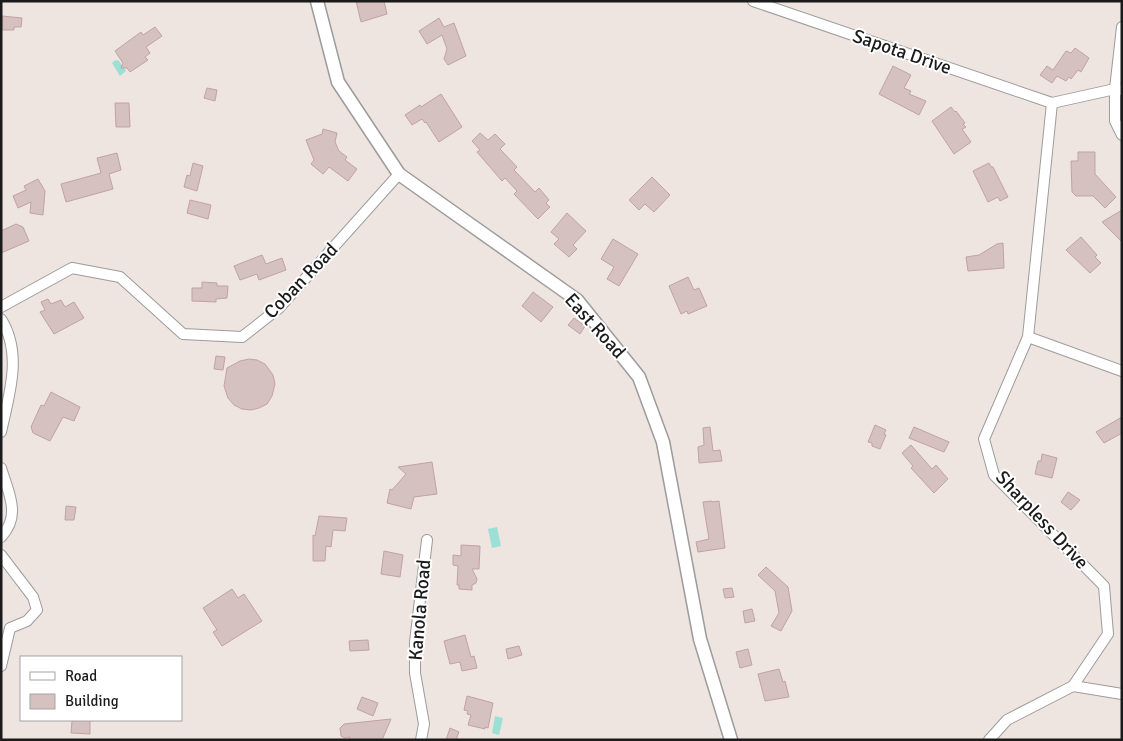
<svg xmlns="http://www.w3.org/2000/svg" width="1123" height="741" viewBox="0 0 1123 741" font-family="Signika,sans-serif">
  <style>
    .water { fill: #9ce0d5 }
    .building { fill: #d5c1c0; stroke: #c1a3a1 }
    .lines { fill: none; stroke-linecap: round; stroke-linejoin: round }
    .minor-casing { stroke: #9c9c9c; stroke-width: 12 }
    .tertiary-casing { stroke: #9c9c9c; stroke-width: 15 }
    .minor { stroke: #fff; stroke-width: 10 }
    .tertiary { stroke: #fff; stroke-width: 12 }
    .labels { text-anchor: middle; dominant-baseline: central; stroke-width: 4; stroke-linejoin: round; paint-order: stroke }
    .street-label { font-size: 19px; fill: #1b1b1b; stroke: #fff }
  </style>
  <rect width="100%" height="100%" fill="#eee4e0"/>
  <g class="water">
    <path d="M116,60L119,61L126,71L120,76L112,63Z"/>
    <path d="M497,527L501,546L492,548L488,529Z"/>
    <path d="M495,716L503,718L499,735L492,733Z"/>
  </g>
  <g class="building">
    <path d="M356,1H384L387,14L361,22Z"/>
    <path d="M2,16L22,18L21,27H14V30H2Z"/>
    <path d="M439,18L444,27L454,23L466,56L448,65L444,59L447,49L442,35L427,44L419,31Z"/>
    <path d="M155,27L162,36L146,47L150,53L145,57L148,60L130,72L127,68H121L123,63L115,51L141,32L143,35Z"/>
    <path d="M1075,48L1089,58L1081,72L1078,70L1071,79L1069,77L1066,81L1057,76L1052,83L1040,75L1047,66L1053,70L1066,51L1071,53Z"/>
    <path d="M893,66L911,75L904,88L911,91L909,94L926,101L919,115L879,94Z"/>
    <path d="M207,88L217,90L215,101L204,98Z"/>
    <path d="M441,94L462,127L439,142L426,122L425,123L422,119L412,125L405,115L420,105L421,107Z"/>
    <path d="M115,103H129L130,127H116Z"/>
    <path d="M951,107L955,112L956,111L965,123L963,124L966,127L962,129L971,142L954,154L932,121Z"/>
    <path d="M323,129L337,133L335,142L339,151L347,157L345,160L357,169L348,181L329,167L323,174L311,164L314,160L306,140L322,134Z"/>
    <path d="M480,133L488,140L495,134L505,144L500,149L517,167L514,170L535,192L539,188L549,200L546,203L550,207L538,219L514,194L517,191L505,178L502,181L477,152L480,150L472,141Z"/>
    <path d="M1078,152H1095V174L1116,197L1105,208L1093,196H1076L1072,192L1071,161H1078Z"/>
    <path d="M117,153L121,170L109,174L113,189L66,202L61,184L101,173L97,158Z"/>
    <path d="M193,163L203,166L197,191L184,187L187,175L190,176Z"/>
    <path d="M989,163L991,167H993L1008,197L1000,201L998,197L988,202L973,171Z"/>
    <path d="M652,177L670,195L654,212L645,204L639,210L629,200Z"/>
    <path d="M38,179L45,191L43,215L30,213L31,202L18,208L13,196L26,190L24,186Z"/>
    <path d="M190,200L211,205L208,219L187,213Z"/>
    <path d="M1122,210V242L1102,222Z"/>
    <path d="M567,213L586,231L573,245L577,249L569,257L554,244L559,239L551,232Z"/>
    <path d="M16,224L23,227L29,241L1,253V231Z"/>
    <path d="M1081,237L1097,255L1095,257L1101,263L1090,273L1066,250Z"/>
    <path d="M613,239L638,254L619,286L607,279L614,267L601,259Z"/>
    <path d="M1003,243L1004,268L968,271L966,257L979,255L997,244Z"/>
    <path d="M262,255L266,264L282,258L286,270L259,280L257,274L240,280L234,266Z"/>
    <path d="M688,277L694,290L699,288L707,306L688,314L687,311L681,314L669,286Z"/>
    <path d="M202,282L217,283V286H228L227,298L216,299V302L192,301V288H202Z"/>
    <path d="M533,292L553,307L541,322L522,306Z"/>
    <path d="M48,299L51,304L61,300L65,307L74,302L84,318L54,334L40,312L45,310L41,302Z"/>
    <path d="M574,318L585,326L580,334L568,325Z"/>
    <path d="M216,356L225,357L223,370L214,369Z"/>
    <path d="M249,359L257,360L265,364L273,375L275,384L272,396L267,404L259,408L251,410L242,409L234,405L228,398L224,386L227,368L240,361Z"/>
    <path d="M51,392L80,407L74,421L63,417L50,441L33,433L31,427L41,405L44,406Z"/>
    <path d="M1122,417V433L1104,443L1096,432Z"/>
    <path d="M875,425L886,430L884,434L886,435L880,449L872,446V443L868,442Z"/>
    <path d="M710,427L713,451L720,450L722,461L699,463L698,447L704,445L703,428Z"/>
    <path d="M914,427L949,442L944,452L909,438Z"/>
    <path d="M911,445L932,469L936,465L948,479L934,493L911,468L913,466L902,453Z"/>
    <path d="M1042,454L1057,458L1052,478L1035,474L1038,461H1041Z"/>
    <path d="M432,462L437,494L414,497L411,509L387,503L390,489L392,490L406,474L398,467Z"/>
    <path d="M1068,492L1080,500L1071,510L1061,502Z"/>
    <path d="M712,501V502L719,501L725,548L698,552L696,542L709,539L703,502Z"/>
    <path d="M66,506L76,507L74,520H65Z"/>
    <path d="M319,516L347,518L345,531L333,530L331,547L326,546L325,561H313V535L315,536Z"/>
    <path d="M461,545L480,546L479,569H472L477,579L476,583L472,585V590L459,589V585H457L458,566L453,565V555L461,556Z"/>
    <path d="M384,551L403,555L400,577L381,574Z"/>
    <path d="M766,567L788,587L792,611L781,631L771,626L779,613L775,591L758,575Z"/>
    <path d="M732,588L734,597L725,598L723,589Z"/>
    <path d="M232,589L238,598L244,594L262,621L222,646L213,632L217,630L203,608Z"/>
    <path d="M752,609L755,621L745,623L743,611Z"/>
    <path d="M465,635L471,657L474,656L477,668L462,671L460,662L450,664L444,641Z"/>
    <path d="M368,640L369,650L350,651L349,641Z"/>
    <path d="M519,646L522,655L508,659L506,649Z"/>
    <path d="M748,649L752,665L740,668L736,652Z"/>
    <path d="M779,669L783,682L785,681L789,697L765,701L758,674Z"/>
    <path d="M467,696L493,703L488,728L485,727V729L468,725L471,715L467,714L468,711L464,710Z"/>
    <path d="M362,697L378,703L373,716L357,709Z"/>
    <path d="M391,719L382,740H350V737L345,738L341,736L340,728L344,724Z"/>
    <path d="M76,720H90V734L71,733L72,721Z"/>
    <path d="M450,728L459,732L456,740H446Z"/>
  </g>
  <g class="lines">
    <g class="minor-casing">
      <g id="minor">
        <path d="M753,1L1052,103"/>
        <path d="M1122,27L1115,89V121L1122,135"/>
        <path d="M1,307L72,268L120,277L183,334L242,337L279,308L399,174"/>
        <path d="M1,319C23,354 9,395 1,432"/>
        <path d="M1028,337L1122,371"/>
        <path d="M1,468C8,492 22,515 1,537"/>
        <path d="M1,555L33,597L37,610L27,621L10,628L1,666"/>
        <path d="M1073,686L1122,694"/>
        <path d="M421,740L424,724L415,673V642L427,540"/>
        <path d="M989,740L1007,720L1073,686L1108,634L1104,586L994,475L984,439L1028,337L1052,103L1115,89L1122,90"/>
      </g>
    </g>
    <g class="tertiary-casing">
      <path id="tertiary" d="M317,1L338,82L399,174L577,300L639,377L663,442L700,639L731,740"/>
    </g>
    <use href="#minor" class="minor"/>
    <use href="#tertiary" class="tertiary"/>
  </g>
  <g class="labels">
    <g class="street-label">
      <text transform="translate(902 52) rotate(19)">Sapota Drive</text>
      <text transform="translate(301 281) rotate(-46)">Coban Road</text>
      <text transform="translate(595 326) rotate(48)">East Road</text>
      <text transform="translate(1042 520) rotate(47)">Sharpless Drive</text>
      <text transform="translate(420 610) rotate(-85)">Kanola Road</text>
    </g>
  </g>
  <rect width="1123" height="741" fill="none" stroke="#1b1b1b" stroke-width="5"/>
  <rect x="20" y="656" width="162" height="65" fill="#ffffff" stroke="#a4a4a4"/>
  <rect x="30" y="672" width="25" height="8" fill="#ffffff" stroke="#a4a4a4"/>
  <text x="65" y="681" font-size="15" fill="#1b1b1b">Road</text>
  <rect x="30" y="694" width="25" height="15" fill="#d5c1c0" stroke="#a4a4a4"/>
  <text x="65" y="706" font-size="15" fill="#1b1b1b">Building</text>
</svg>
